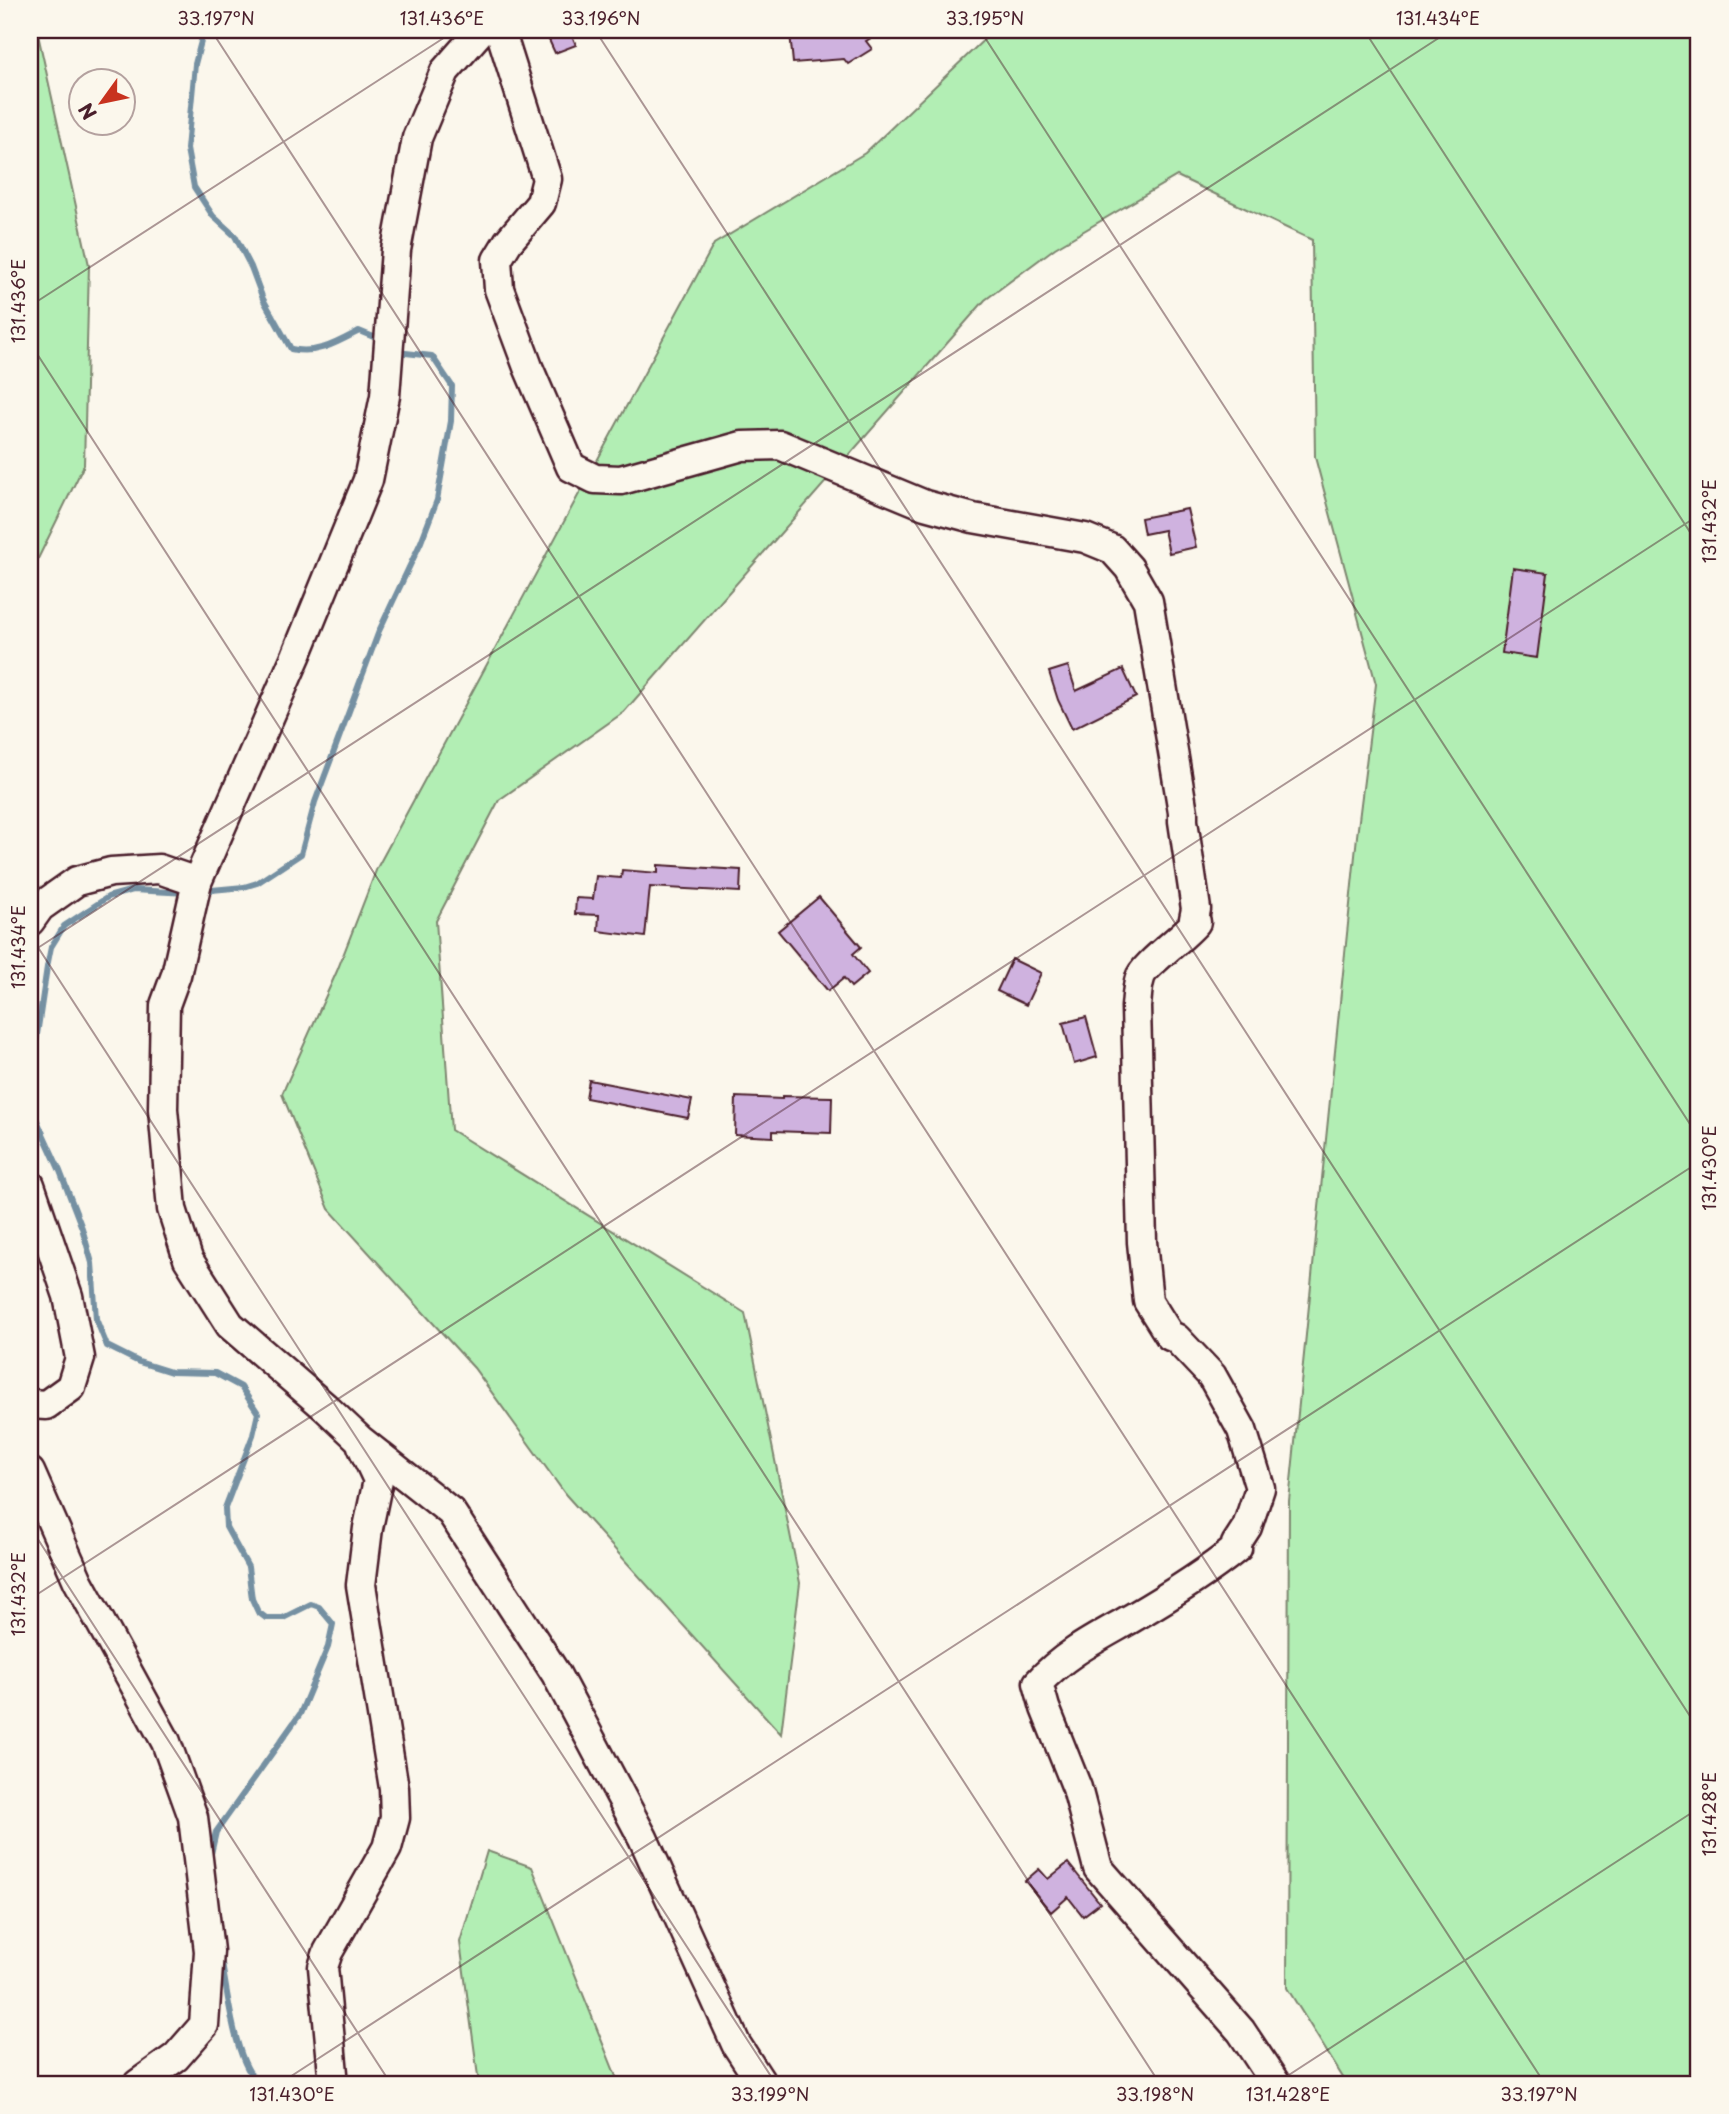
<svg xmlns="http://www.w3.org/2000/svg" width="1729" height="2114" viewBox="0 0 1729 2114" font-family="'Playpen Sans',sans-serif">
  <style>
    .green { fill: #b2eeb4; stroke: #7e8670; stroke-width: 2 }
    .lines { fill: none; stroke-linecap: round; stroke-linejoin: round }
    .stream { stroke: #7590a2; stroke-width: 6 }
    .building { fill: #cfb2df; stroke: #4a1f2b; stroke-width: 2 }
    .minor-casing { stroke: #4a1f2b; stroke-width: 33 }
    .minor { stroke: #fbf7ec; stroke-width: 28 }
    .ticks { fill: none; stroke: #4a1f2b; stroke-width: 2; stroke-opacity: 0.45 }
    .neatline { fill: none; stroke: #4a1f2b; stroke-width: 2.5 }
    .ticks-label { font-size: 18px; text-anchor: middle; fill: #4a1f2b }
  </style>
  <rect width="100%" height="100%" fill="#fbf7ec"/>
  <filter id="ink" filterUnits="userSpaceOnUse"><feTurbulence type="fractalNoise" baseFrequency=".0143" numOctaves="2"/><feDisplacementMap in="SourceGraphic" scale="14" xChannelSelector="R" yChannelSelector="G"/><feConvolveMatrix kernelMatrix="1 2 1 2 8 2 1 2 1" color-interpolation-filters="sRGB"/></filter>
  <g filter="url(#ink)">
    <g class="green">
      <path d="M30,30H37L89,265L84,465L30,575Z"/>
      <path d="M994,30H1699V2084H1347L1287,1988L1289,1501L1357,836L1376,684L1315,457L1312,240L1177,176L1055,248L985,300L624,712L499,800L436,921L451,1130L745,1313L800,1583L781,1734L566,1495L474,1368L329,1209L282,1094L337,971L377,868L714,244L865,153Z"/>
      <path d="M487,1851L532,1867L619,2084H479L460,1942Z"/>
    </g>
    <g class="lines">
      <g class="stream">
        <path d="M204,30L195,64L187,149L194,187L213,216L235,236L251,267L263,299L291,349C317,355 338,342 359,331L381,340"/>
        <path d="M201,891L244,887L257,883L301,854L315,802L379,631L421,542L437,500L451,421L452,386L432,356L397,352L395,350"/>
        <path d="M187,893L133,890L108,897L64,926L51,947L47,967L30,1082L34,1114L60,1171L82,1228L92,1263L96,1319L107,1346L139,1362L171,1372L215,1373L241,1387L258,1413L253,1435L225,1508L226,1527L248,1567L252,1599L258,1612L266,1618H283L311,1604L319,1607L333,1624L328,1647L300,1714L216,1832L210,1858"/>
        <path d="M221,1958C227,1989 235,2067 260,2084"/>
      </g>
    </g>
    <g class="building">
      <path d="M825,30H885L866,41L872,49L848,64L844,59L793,63L790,33Z"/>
      <path d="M570,31L576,45L555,53L549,40Z"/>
      <path d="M1187,509L1196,547L1169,553L1164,530L1144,534L1141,518Z"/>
      <path d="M1513,568L1548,573L1537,658L1502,653Z"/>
      <path d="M1068,666L1076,691L1123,669L1136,697L1072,729L1058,700L1049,672Z"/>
      <path d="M658,865L741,870L740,892L650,887L645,937L598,931L599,915L575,914L576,898L593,899L596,876L621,878L622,870L658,873Z"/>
      <path d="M819,897L861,947L853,954L868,973L851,987L844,978L828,991L778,931Z"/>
      <path d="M1012,959L1041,973L1026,1005L997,991Z"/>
      <path d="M1086,1017L1097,1057L1074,1064L1063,1023Z"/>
      <path d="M589,1080L692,1100L688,1118L586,1098Z"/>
      <path d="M782,1096L832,1097L831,1133L773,1131V1137L735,1135L736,1097L782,1099Z"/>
      <path d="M1068,1863L1100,1903L1083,1916L1068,1897L1051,1912L1025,1881L1039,1869L1048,1879Z"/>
    </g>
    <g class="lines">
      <g class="minor-casing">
        <g id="minor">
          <path d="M481,30L445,71L417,138L396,250L385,396L368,480L296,656L197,882L176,975L165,1005L163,1109L172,1209L188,1259L230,1325L325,1407L360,1440L451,1512L556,1674L643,1838L736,2044L762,2084"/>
          <path d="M500,30L547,179L541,203L508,242L497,260L499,289L528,367L571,467L595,479L621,480L742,446L780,445L925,505L973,518L1085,538L1112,549L1129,568L1148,601L1183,812V821L1196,909L1194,919L1196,922C1185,936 1143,966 1140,978C1137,987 1137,998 1136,1007L1142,1242L1148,1301L1170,1336L1176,1338L1212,1376L1242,1430L1260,1488L1247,1527L1236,1544L1237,1548C1204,1575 1168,1597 1132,1618C1099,1637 1064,1654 1038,1683L1045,1708L1077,1788L1098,1868L1241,2031L1276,2084"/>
          <path d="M30,921L40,907L77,881L111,872L159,869L197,882"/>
          <path d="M30,1185L68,1296L80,1358L71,1387L46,1405L30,1404"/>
          <path d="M30,1472L78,1581L166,1742L193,1817L209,1951L204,2025L176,2057L138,2084"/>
          <path d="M334,2084L323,1967L328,1952L387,1848L395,1818L394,1788L361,1585L368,1528L378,1480L362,1446"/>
        </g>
      </g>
      <use href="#minor" class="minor"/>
    </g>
  </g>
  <path class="ticks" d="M211,30L1545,2084M595,30L1699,1730M980,30L1699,1138M1364,30L1699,546M30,306L456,30M30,343L1160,2084M30,935L776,2084M30,953L1451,30M30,1527L391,2084M30,1599L1699,515M279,2084L1699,1162M1275,2084L1699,1808"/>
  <rect width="1729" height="2114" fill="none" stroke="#fbf7ec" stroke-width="77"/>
  <g transform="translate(102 102) rotate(237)"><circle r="33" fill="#fbf7ec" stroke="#b4a19f" stroke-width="2"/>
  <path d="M0-5L12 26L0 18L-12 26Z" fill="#c8321e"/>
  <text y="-10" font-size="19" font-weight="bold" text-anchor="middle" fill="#4a1f2b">N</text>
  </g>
  <rect x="38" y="38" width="1652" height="2038" class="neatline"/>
  <g class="ticks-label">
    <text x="216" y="25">33.197°N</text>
    <text x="442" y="25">131.436°E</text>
    <text x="601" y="25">33.196°N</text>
    <text x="985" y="25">33.195°N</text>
    <text x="1438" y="25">131.434°E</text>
    <text transform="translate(19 301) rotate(-90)" y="6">131.436°E</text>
    <text transform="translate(1710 521) rotate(-90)" y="6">131.432°E</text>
    <text transform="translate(19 947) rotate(-90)" y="6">131.434°E</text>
    <text transform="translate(1710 1168) rotate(-90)" y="6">131.430°E</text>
    <text transform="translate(19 1594) rotate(-90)" y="6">131.432°E</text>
    <text transform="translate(1710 1814) rotate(-90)" y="6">131.428°E</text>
    <text x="292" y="2101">131.430°E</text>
    <text x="770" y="2101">33.199°N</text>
    <text x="1155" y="2101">33.198°N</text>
    <text x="1288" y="2101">131.428°E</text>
    <text x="1539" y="2101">33.197°N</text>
  </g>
</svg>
